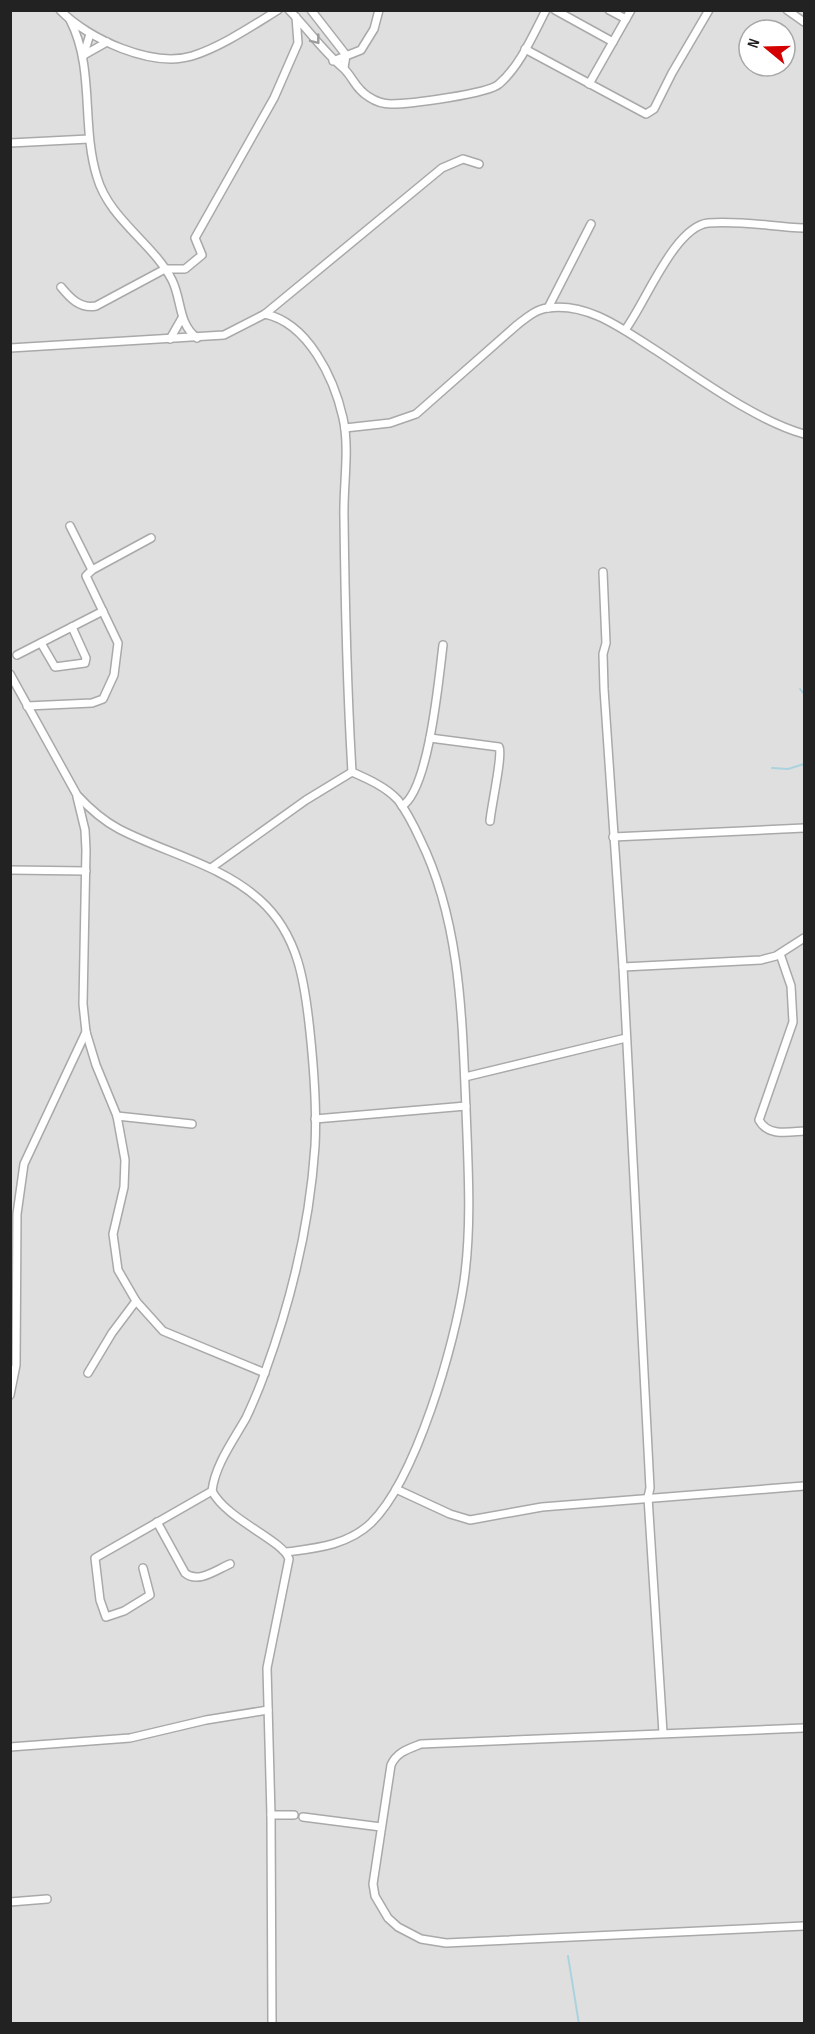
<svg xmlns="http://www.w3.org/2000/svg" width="815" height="2034" viewBox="0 0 815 2034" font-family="'Sofia Sans Condensed',sans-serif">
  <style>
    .residential { fill: #e0dfdf; fill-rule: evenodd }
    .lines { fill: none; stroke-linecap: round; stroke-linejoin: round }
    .stream { stroke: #aad3df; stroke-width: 2 }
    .street-casing { stroke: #a9a9a9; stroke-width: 10 }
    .street { stroke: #fff; stroke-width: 7 }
    .oneway { stroke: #9c9c9c }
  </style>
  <rect width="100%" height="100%" fill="#f2efe9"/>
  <path class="residential" d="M11,11H804V2023H11ZM749,30H785V66H749Z"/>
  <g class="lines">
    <g class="stream">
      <path d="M800,689L804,694"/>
      <path d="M772,768L788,769L804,764"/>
      <path d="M568,1956L579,2024"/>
    </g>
    <g class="street-casing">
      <g id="street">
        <path d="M60,10C88,39 152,68 192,56C221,47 252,26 278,10"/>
        <path d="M289,10C308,29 323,51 342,67C353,76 354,88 369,97C375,101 384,104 391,104C409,104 488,94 499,84C520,66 533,35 546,10"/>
        <path d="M311,10L346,55L344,68"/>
        <path d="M555,10L613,42"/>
        <path d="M609,10L626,19"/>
        <path d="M787,10L804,22"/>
        <path d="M70,20C95,68 81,126 97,177C109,219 153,243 172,280C182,300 178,324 197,338"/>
        <path d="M525,49L646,114L654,109L672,73L709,10"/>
        <path d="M84,55L107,42"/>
        <path d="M83,57L90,34"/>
        <path d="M333,61L361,50L374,29L379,10"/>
        <path d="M589,84L631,10"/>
        <path d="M10,143L89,139"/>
        <path d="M61,287C70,298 80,309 96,306L165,269H185L202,255L195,238L274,98L298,43L296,17"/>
        <path d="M548,308L591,224"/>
        <path d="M265,314C308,323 334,378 343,418C350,449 343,486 344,518C345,602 347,688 352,772"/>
        <path d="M625,330C645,304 674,227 708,223C739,220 773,227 804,228"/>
        <path d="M170,339L182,318"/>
        <path d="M10,348L224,335L265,314L442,168L463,159L479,164"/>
        <path d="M345,428L390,423L416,414L517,325C526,318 536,309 548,308C589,302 625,331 657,351C700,379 755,420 804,434"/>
        <path d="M70,526L92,570"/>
        <path d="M603,572L606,643L603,654L604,689L623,967L650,1488L648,1497L663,1733"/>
        <path d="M41,643L55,667L85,663L86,658L72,627"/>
        <path d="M17,655L103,611"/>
        <path d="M10,674L77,795C89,808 102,820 119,829C165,853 220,864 260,900C299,935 305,984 310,1032C314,1070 317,1108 315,1146C310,1221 291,1301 265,1372C260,1387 253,1403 246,1418C233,1441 215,1465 212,1491C227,1520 283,1540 289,1559L267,1668L271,1815L272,2024"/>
        <path d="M27,706L92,703L103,699L114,675L118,643L86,576L92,570L151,538"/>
        <path d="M430,738L499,747C503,755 491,807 490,821"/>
        <path d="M77,797L85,830L86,850L83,1004L86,1032L96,1065L117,1116L125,1160L124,1187L113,1234L118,1270L136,1301L163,1331L265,1373"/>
        <path d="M402,806C429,790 439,677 443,645"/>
        <path d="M613,837L804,828"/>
        <path d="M211,868L306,800L352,772C368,779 386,787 398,800C407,812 414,826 420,839C461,922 462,1019 466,1109C468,1166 472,1225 464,1281C455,1344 416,1479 371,1523C348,1545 317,1548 287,1552"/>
        <path d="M10,870L86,871"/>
        <path d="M780,954L791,986L793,1022L759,1120C768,1137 789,1132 804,1131"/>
        <path d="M623,967L761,960L776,956L804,938"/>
        <path d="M465,1077L626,1038"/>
        <path d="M117,1116L192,1124"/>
        <path d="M315,1119L466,1106"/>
        <path d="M88,1373L112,1333L136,1301"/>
        <path d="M10,1395L16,1365L17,1214L24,1164L86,1032"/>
        <path d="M396,1489L450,1514L470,1520L542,1507L804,1486"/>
        <path d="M157,1522L185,1573C198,1584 216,1570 230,1564"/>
        <path d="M143,1568L150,1595L124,1611L106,1617L100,1600L95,1558L212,1491"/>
        <path d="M804,1728L421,1744C408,1749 397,1752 391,1765L373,1884L375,1896L388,1918L398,1927L421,1939L446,1943L804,1926"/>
        <path d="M10,1747L130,1738L206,1720L268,1710"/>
        <path d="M271,1815H294"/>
        <path d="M303,1817L381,1827"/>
        <path d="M10,1902L47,1899"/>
      </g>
    </g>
    <use href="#street" class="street"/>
  </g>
  <defs><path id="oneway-chevron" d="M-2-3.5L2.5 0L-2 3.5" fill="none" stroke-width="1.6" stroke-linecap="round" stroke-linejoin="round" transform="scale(1.5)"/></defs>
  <use class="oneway" href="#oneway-chevron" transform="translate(316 40) rotate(52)"/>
  <rect width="815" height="2034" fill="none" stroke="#222222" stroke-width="24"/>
  <g transform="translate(767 48) rotate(289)"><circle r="28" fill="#ffffff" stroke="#a7a7a7" stroke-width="1.5"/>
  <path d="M0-4.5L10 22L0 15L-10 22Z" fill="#d40000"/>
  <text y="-9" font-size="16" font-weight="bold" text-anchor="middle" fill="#222222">N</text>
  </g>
</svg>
